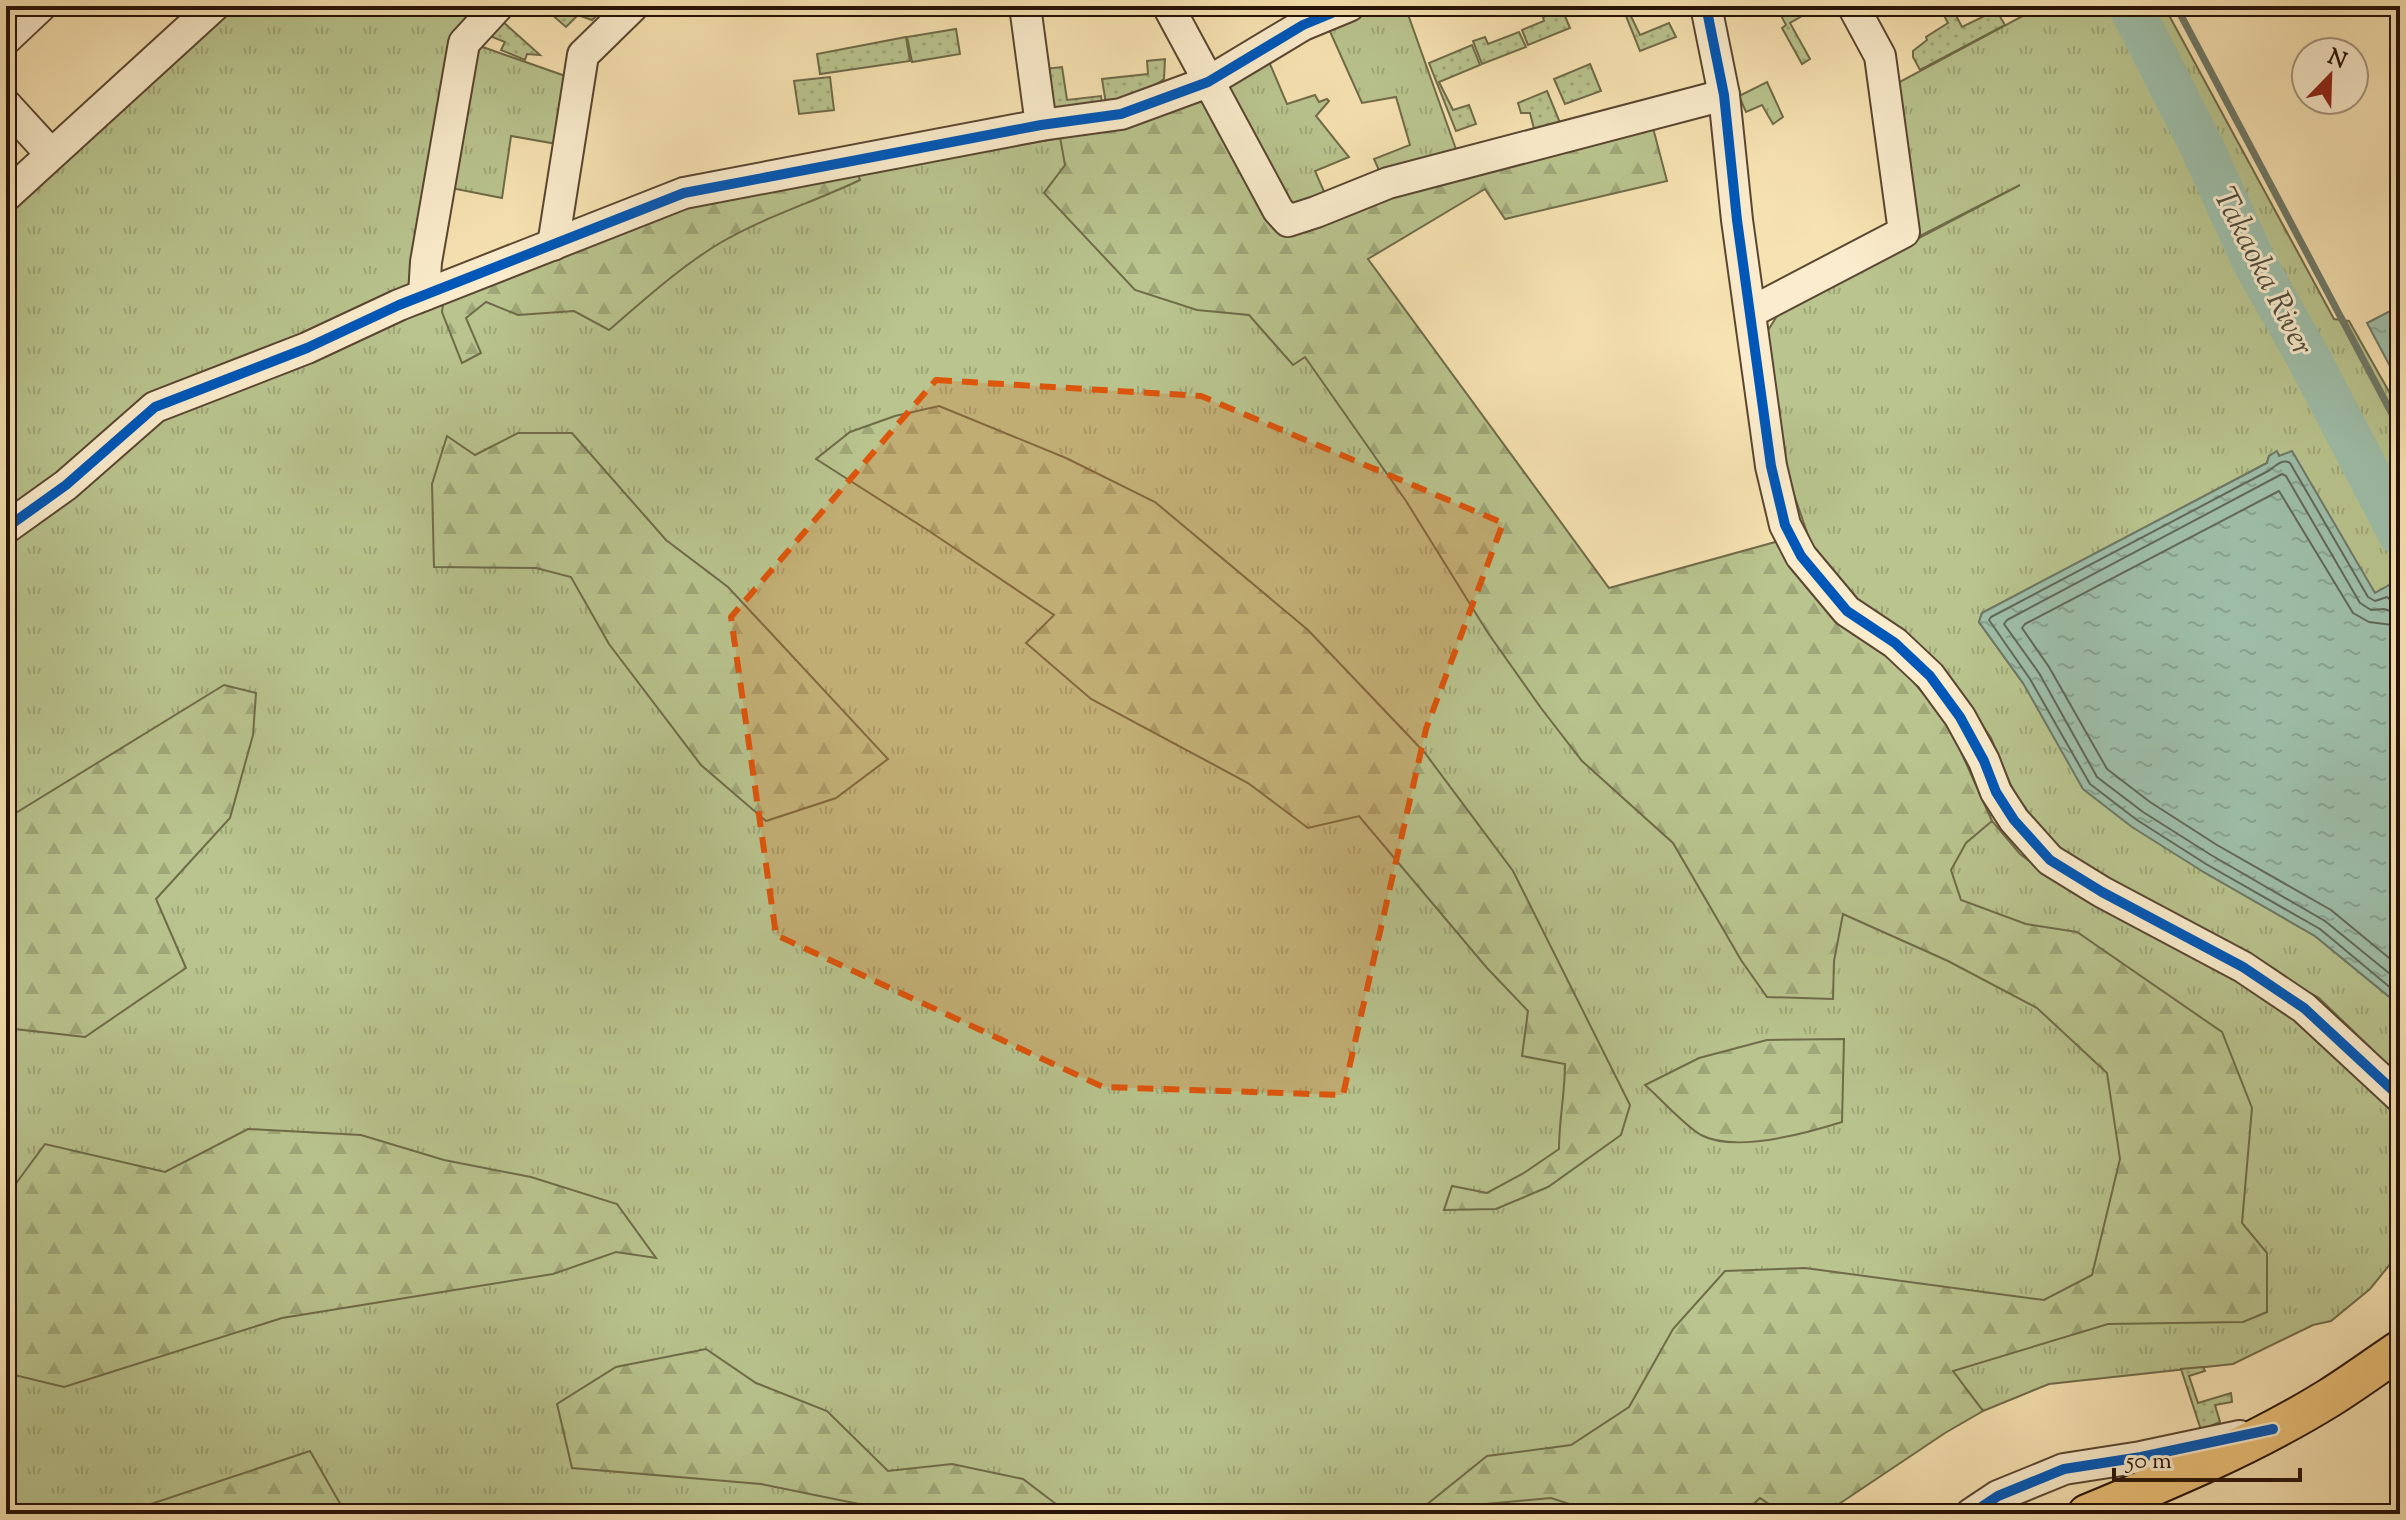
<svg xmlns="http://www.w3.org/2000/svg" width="2406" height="1520" viewBox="0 0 2406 1520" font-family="'Sorts Mill Goudy',serif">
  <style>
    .grass { fill: url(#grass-tufts); stroke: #706b4a; stroke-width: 2 }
    .forest { fill: url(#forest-firs); stroke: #706b4a; stroke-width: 2 }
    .garden { fill: url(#garden-dots); stroke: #706b4a; stroke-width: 2 }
    .water { fill: url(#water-ripples); stroke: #6e7968; stroke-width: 2 }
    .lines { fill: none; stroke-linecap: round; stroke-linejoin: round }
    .shore { stroke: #626858; stroke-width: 2 }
    .stream { stroke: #6e7968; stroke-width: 7 }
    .river { stroke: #9ebea9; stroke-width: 44 }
    .minor-casing { stroke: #5a4632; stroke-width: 34 }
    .major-casing { stroke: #261207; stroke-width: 42 }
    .minor { stroke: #faeccc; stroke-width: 30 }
    .major { stroke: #ecc178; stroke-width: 38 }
    .cycleway-casing { stroke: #faeccc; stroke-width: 15 }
    .cycleway { stroke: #0057b8; stroke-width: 10 }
    .marked { fill: #de550c; fill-opacity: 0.2; stroke: #de550c; stroke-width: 6; stroke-dasharray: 16 10; stroke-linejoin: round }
    .labels { text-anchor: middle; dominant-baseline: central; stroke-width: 6; stroke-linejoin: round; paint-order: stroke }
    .water-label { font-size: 32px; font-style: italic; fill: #504e40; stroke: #faeccc }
  </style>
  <defs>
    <pattern id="grass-tufts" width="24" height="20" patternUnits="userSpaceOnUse" patternTransform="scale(2)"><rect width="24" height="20" fill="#b9c48e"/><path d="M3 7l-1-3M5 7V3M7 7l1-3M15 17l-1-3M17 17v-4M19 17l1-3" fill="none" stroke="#9fa779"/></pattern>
    <pattern id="forest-firs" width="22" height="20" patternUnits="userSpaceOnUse" patternTransform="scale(2)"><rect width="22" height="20" fill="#b9c48e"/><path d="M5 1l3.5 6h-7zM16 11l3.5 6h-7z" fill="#9fa779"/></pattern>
    <pattern id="garden-dots" width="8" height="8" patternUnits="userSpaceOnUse" patternTransform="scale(2)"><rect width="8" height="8" fill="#b9c48e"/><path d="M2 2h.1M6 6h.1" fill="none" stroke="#9fa779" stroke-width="1.8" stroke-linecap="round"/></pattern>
    <pattern id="water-ripples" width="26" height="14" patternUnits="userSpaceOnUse" patternTransform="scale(2)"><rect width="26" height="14" fill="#9ebea9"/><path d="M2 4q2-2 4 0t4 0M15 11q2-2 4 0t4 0" fill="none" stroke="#88a290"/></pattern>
  </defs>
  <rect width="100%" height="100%" fill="#f7e2b1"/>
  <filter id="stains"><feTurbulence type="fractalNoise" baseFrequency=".0025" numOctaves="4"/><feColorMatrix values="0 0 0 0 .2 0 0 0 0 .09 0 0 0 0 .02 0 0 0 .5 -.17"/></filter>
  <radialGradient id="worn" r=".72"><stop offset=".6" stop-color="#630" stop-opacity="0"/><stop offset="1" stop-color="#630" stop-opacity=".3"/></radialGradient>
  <g class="grass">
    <path d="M230,6H482L408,291L422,313L680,207L1109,129L1574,635H1857L1900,666L1948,723L1992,821L2020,854L2052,878L2235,977L2278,1004L2373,1091L2400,1120V1252L2370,1289L2331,1321L2313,1325L2233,1364L2049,1384L1983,1411L1952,1372L1760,1498L1784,1514H6V213Z"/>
    <path d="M1383,6H1405L1457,152L1382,177L1374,159L1410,145L1396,97L1362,103L1328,27Z"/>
    <path d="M2041,6H2121L2199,154L2216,198L2400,546V602L2391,585L2375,593L2277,452L2269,456L2267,463L1982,613L1979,622L2023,683L2202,871L2315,936L2392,999L2400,996V1076L2319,998L2058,852L2014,793L1991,738L1954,682L1920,648L1862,606L1829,571L1811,544L1789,480L1767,332L1780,311L2020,185L1920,236L1894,85Z"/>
    <path d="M2139,6H2164L2334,319L2349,321L2400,411V515L2352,430L2333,379L2313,354L2246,236L2243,212L2232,197L2217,151Z"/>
    <path d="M477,45L571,78L557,144L511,136L502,198L451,188Z"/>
    <path d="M1267,57L1287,104L1315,95L1319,102L1327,99L1329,101L1316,116L1349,157L1315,171L1326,196L1302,206L1290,204L1224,89Z"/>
    <path d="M1767,82L1783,117L1773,124L1762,105L1746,112L1739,96Z"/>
  </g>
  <g class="forest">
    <path d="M1193,97L1208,106L1280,232L1423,182L1653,128L1667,181L1505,219L1485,189L1368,259L1609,588L1779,541L1811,592L1857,635L1900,666L1948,723L1992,821L1966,843L1951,870L1961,900L2026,924L2077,932L2222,1032L2252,1108L2242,1223L2267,1253V1312L2243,1322L2108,1324L1953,1371L1983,1411L1945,1433L1824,1514H1784L1760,1498L1743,1514H1600L1551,1498L1420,1510L1487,1456L1571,1445L1629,1407L1673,1329L1725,1271L1805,1268L2044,1300L2092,1275L2120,1159L2107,1073L2037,1008L1948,961L1843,914L1834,961L1833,999L1767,997L1741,960L1673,843L1582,761L1541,708L1488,633L1406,501L1305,357L1293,365L1249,315L1197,310L1135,290L1044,193L1065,165L1060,137Z"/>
    <path d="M857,172L860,180C814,202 764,217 720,243C680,267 644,300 609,330L574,311L518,315L486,302L466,318L481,353L462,363L442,312L443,304L680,207Z"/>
    <path d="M939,406L1066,458L1155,502L1308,630L1425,753L1513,871L1630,1105L1621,1135L1548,1187L1496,1209L1444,1210L1452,1186L1487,1193L1524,1173L1559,1149C1559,1120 1565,1093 1565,1064L1522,1056L1528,1011L1487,968L1359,816L1308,828L1248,783L1091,699L1026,643L1054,615L929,531L816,459L850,432L895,416Z"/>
    <path d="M518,433H572L666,540L728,587L888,759L836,798L766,821L701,765L609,644L571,577L536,568L434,567L432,484L447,436L475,455Z"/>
    <path d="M224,685L256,693L253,735L230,818L156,899L186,968L85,1037L6,1028V819Z"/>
    <path d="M1844,1039L1842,1122C1807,1133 1735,1153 1701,1135C1685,1126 1660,1098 1645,1085L1699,1058L1767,1040Z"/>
    <path d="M248,1129L361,1135L444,1160L531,1177L617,1204L656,1258L616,1252L553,1274L282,1318L64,1387L6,1373V1197L45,1144L165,1172Z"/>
    <path d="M706,1349L756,1383L827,1411L888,1471L952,1464L1023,1479L1069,1514H971L964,1506L859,1504L761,1484L572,1468L557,1404L616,1367Z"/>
    <path d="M310,1451L346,1514H121Z"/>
  </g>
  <g class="garden">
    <path d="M542,6H603L605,8L592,20L578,15L566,27Z"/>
    <path d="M1622,6H1626L1640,35L1669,23L1676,37L1640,51Z"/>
    <path d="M1776,6H1785L1790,15L1801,10L1804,15L1790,23L1810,59L1802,64L1782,28L1786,25Z"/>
    <path d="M1939,6H1951L1962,27L1993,12L1995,8L2005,25L1920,70L1913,57V51L1927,40L1926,37L1948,23Z"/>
    <path d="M1562,9L1570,28L1528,45L1522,30L1544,21L1543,17Z"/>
    <path d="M501,20L540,55L527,54L525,60L501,50L505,42L490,36Z"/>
    <path d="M956,29L960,54L912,62L907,37Z"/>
    <path d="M1519,32L1526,47L1482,64L1473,41L1485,37L1488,44Z"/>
    <path d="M906,37L910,61L820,74L817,54Z"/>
    <path d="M1472,45L1480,65L1439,82L1453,110L1469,105L1476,124L1456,131L1429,63Z"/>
    <path d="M1165,59L1164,79L1148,90L1106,104L1102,79L1148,74L1147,61Z"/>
    <path d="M1590,64L1601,91L1565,104L1554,79Z"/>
    <path d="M1062,67L1067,100L1101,96L1102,104L1056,112L1049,104L1045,69Z"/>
    <path d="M830,77L834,110L799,114L794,81Z"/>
    <path d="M1547,91L1561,125L1538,132L1534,129L1530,113H1521L1518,103Z"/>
    <path d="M2203,1367L2205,1371L2189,1376L2198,1403L2231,1393L2232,1402L2215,1405L2220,1422L2201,1430L2181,1369Z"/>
  </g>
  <g class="water">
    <path d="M2400,306V385L2367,323Z"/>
    <path d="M2277,451L2279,456L2292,451L2375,593L2391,584L2400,602V996L2392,999L2315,936L2202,871L2132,827L2083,789L2023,683L1979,622L1982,613L2267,463L2269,456Z"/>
  </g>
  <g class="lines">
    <g class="shore">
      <path d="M2400,604L2394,603L2387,597L2375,601L2368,597L2290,463C2283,458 2275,466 2270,470L1991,617L1989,620L2030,679L2090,784L2137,820L2206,864L2320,929L2392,989H2400"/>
      <path d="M2400,614L2384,609L2371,610L2360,603L2286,476L2282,474L2007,620L2004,624L2039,673L2097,777L2143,812L2211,855L2325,921L2395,978L2400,979"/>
      <path d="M2400,626L2369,622L2353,613L2279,491L2025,624L2022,628L2049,667L2107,769L2150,802L2217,845L2331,910L2400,967"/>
    </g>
    <path class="stream" d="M2176,6L2400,429"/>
    <path class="river" d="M2130,6L2202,147L2253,260L2309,359L2400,534"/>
    <g class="minor-casing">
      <g id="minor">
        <path d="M1025,6L1041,125"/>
        <path d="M1168,6L1278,210L1288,221L1316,212L1388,183L1724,95"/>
        <path d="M1706,6L1724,95L1737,220L1771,466L1785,525L1801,556L1847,611L1895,643L1930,676L1960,717L1984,761L1996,792L2014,820L2050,860L2102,892L2243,967L2304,1008L2400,1097"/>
        <path d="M6,39L41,6"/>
        <path d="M6,105L50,153"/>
        <path d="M6,196L214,6"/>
        <path d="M553,245L583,55L632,7"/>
        <path d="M424,295L426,262L464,43L498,6"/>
        <path d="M1751,312L1904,232L1880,56L1853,6"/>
        <path d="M6,528L66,485L155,407L307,348L399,305L684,193L1041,125L1121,114L1208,82L1303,25L1349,6"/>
        <path d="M1971,1514L1998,1496L2064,1469L2141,1457L2240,1436"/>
      </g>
    </g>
    <g class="major-casing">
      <path id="major" d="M2087,1514C2169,1480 2253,1445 2329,1398C2353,1383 2376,1366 2400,1350"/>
    </g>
    <use href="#minor" class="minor"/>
    <use href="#major" class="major"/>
    <g class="cycleway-casing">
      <g id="cycleway">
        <path d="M1706,6L1724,95L1737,220L1771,466L1785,525L1801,556L1847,611L1895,643L1930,676L1960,717L1984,761L1996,792L2014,820L2050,860L2102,892L2243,967L2304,1008L2400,1097"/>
        <path d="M6,528L66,485L155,407L307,348L399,305L684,193L1041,125L1121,114L1208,82L1303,25L1349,6"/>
        <path d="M1971,1514L1998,1496L2064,1469L2141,1457L2273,1429"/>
      </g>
    </g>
    <use href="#cycleway" class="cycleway"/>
  </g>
  <path class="marked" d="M936,380L1201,396L1503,523L1426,729L1343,1095L1103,1087L776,935L731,617Z"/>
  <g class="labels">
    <g class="water-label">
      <text transform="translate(2262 272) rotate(63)">Takaoka River</text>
    </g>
  </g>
  <rect width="2406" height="1520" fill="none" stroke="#f7e2b1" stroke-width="32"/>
  <rect x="8" y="8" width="2390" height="1504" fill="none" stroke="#261207" stroke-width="4"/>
  <rect x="16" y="16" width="2374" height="1488" fill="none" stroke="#261207" stroke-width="2"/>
  <g transform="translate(2330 76) rotate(23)"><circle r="38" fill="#faeccc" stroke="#a5957d" stroke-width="2"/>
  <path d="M0-6L14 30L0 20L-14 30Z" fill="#8f2418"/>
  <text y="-12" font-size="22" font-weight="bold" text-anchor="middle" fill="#261207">N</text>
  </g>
  <path d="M2114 1468v12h186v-12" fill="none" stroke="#261207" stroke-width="4"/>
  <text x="2126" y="1468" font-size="24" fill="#261207" stroke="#faeccc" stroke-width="6" paint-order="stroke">50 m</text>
  <rect width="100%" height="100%" filter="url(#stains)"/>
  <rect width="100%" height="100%" fill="url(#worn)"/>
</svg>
